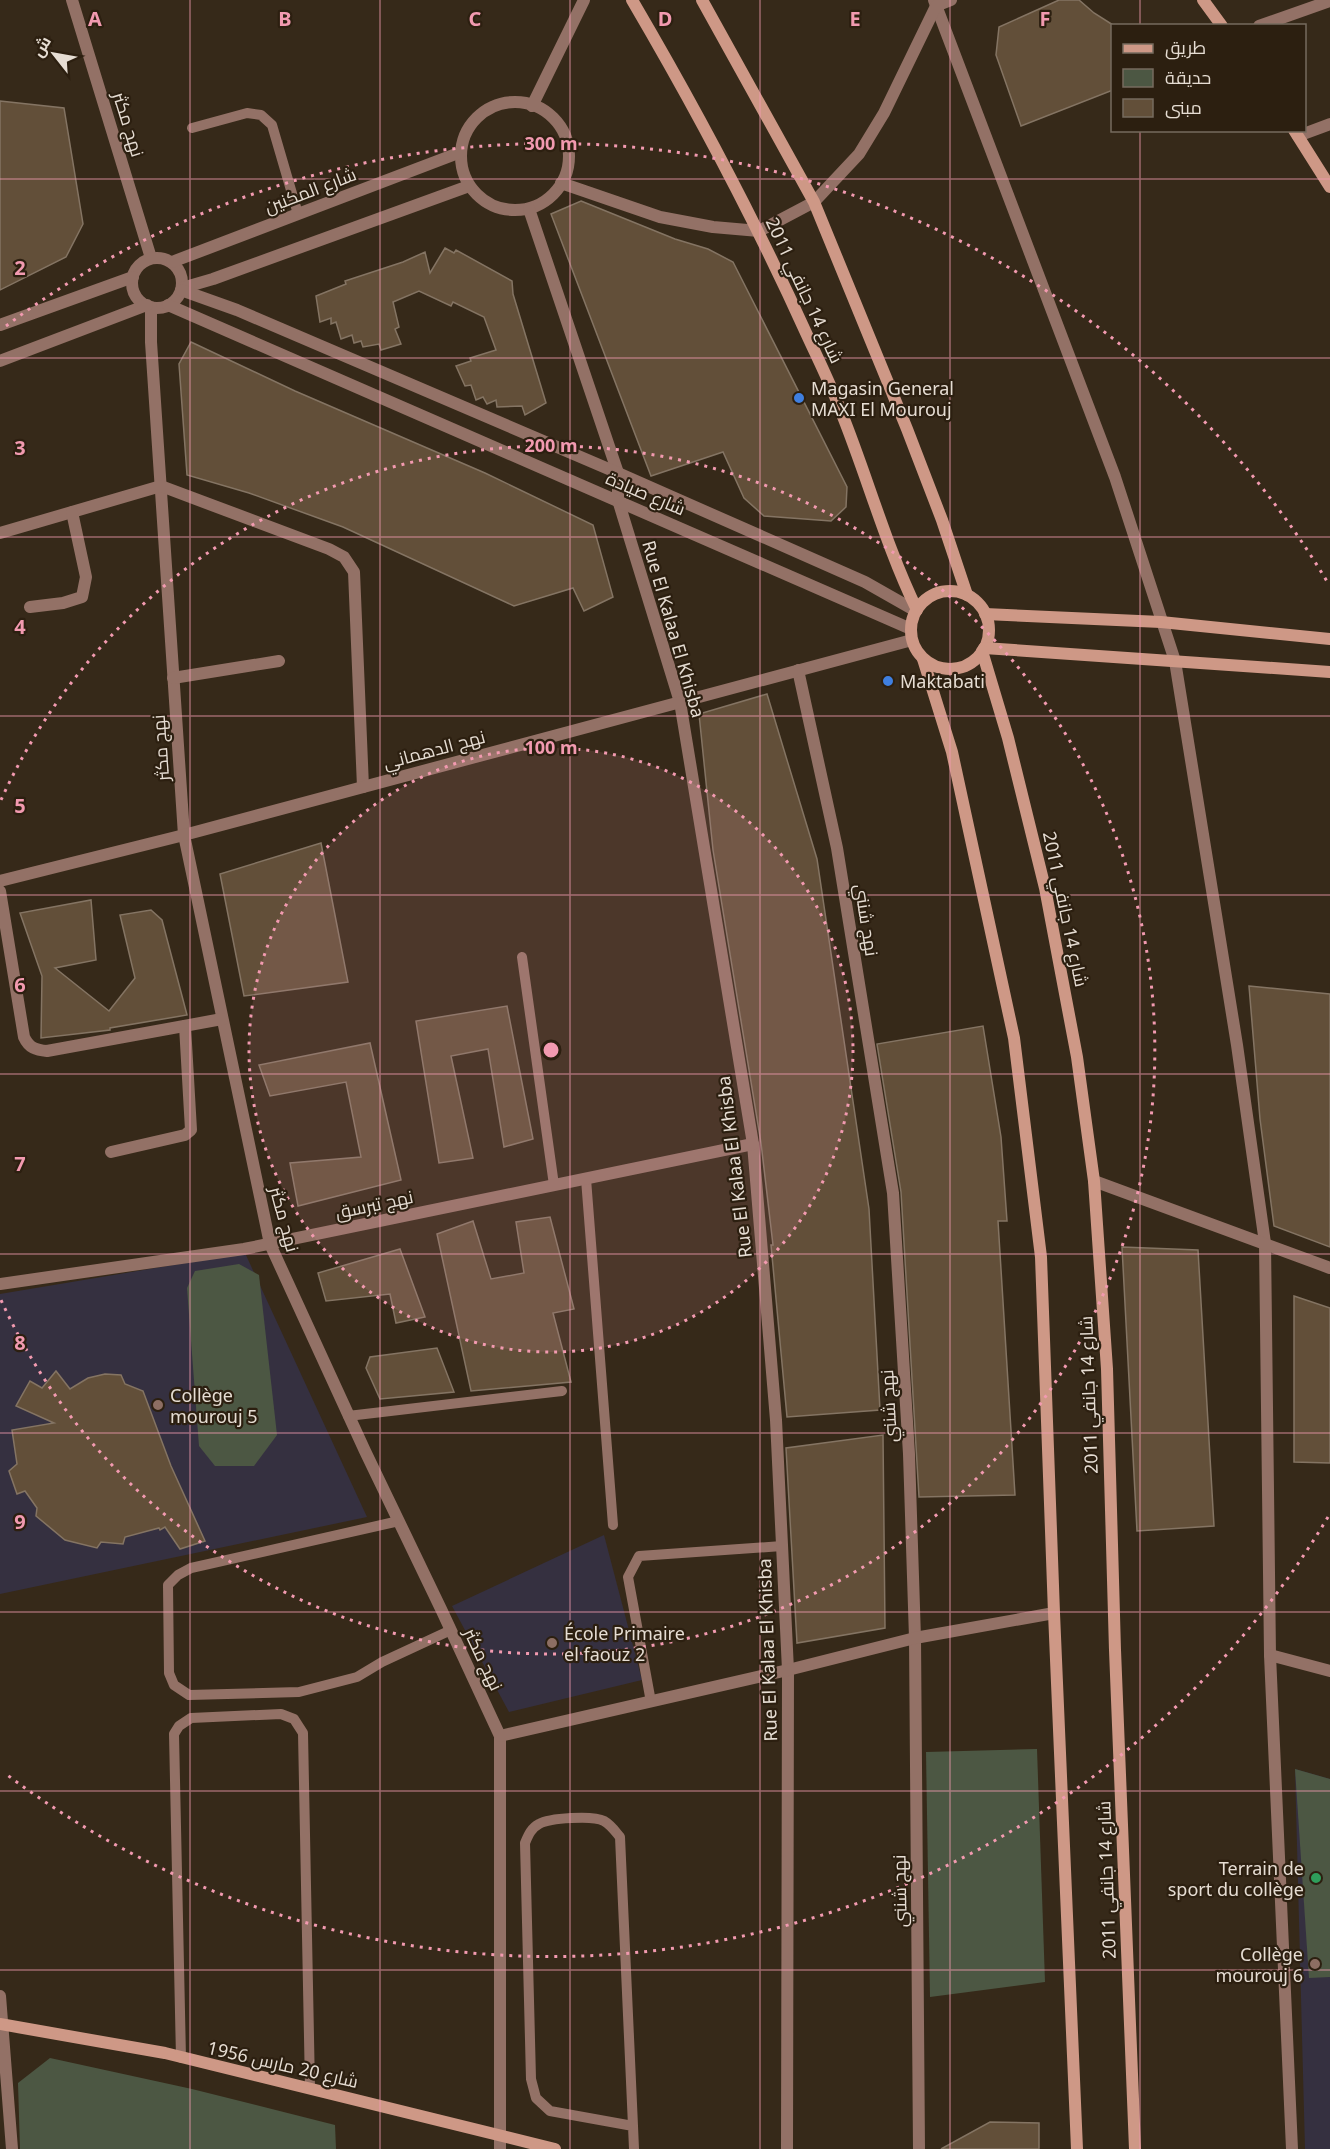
<svg xmlns="http://www.w3.org/2000/svg" width="1330" height="2149" viewBox="0 0 1330 2149" font-family="'Noto Sans',Cairo,sans-serif">
  <style>
    .education { fill: #353040 }
    .green { fill: #4c5743 }
    .building { fill: #624f39; stroke: #847463; stroke-width: 1.5 }
    .lines { fill: none; stroke-linecap: round; stroke-linejoin: round }
    .lane { stroke: #937166; stroke-width: 10 }
    .street { stroke: #937166; stroke-width: 12 }
    .secondary { stroke: #ce9886; stroke-width: 12 }
    .grid { fill: none; stroke: #f29ab0; stroke-width: 1.5; stroke-opacity: 0.55 }
    .ring { fill: none; stroke: #f29ab0; stroke-width: 3; stroke-dasharray: 3 6 }
    .shop-dot { fill: #3f7fe0; stroke: #2c1f10; stroke-width: 2 }
    .education-dot { fill: #8d6e63; stroke: #2c1f10; stroke-width: 2 }
    .leisure-dot { fill: #2e9e5b; stroke: #2c1f10; stroke-width: 2 }
    .labels { text-anchor: middle; dominant-baseline: central; stroke-width: 4.5; stroke-linejoin: round; paint-order: stroke }
    .street-label { font-size: 18px; fill: #e6ddd3; stroke: #2c1f10 }
    .poi-label { font-size: 18px; fill: #e6ddd3; stroke: #2c1f10; text-anchor: start }
    .grid-label { font-size: 20px; text-anchor: middle; font-weight: bold; fill: #f29ab0; stroke: #2c1f10; stroke-width: 4.5; stroke-linejoin: round; paint-order: stroke }
    .centre { fill: #f29ab0; stroke: #2c1f10; stroke-width: 3 }
    .ring-label { font-size: 18px; text-anchor: middle; font-weight: bold; fill: #f29ab0; stroke: #2c1f10; stroke-width: 4.5; stroke-linejoin: round; paint-order: stroke }
  </style>
  <rect width="100%" height="100%" fill="#362919"/>
  <g class="education">
    <path d="M245,1253L367,1517L0,1594V1294Z"/>
    <path d="M604,1535L642,1680L509,1712L452,1606Z"/>
    <path d="M1295,1769L1330,1779V2149H1305Z"/>
  </g>
  <g class="green">
    <path d="M239,1264L259,1275L277,1435L254,1466H215L199,1446L187,1288L195,1271Z"/>
    <path d="M1037,1749L1045,1982L930,1997L926,1752Z"/>
    <path d="M1295,1769L1330,1779V1977L1309,1978Z"/>
    <path d="M50,2058L192,2089L335,2125L336,2149H20L18,2083Z"/>
  </g>
  <g class="building">
    <path d="M1059,0H1079L1094,13L1113,25V90L1021,126L996,55L999,27Z"/>
    <path d="M0,101L64,108L83,224L66,257L0,290Z"/>
    <path d="M581,201L675,239L708,249L733,262L847,487L846,507L831,521L764,516L744,498L723,452L651,476L551,214Z"/>
    <path d="M445,248L454,253L456,250L512,281L513,294L546,403L525,415L522,406L497,407L496,400L487,404L483,397L476,400L471,385L465,386L456,366L471,361L470,358L496,350L484,317L453,302L451,306L419,291L393,302L399,327L395,329L401,344L381,350L379,344L363,347L361,341L354,343L352,335L341,339L336,322L331,324V318L320,322L316,296L346,284L345,281L403,262L425,252L430,273Z"/>
    <path d="M191,342L295,391L485,473L593,525L613,597L584,611L573,588L514,606L343,527L249,493L187,475L179,364Z"/>
    <path d="M767,694L817,859L869,1209L880,1410L787,1417L771,1245H773L761,1143L713,850L699,714Z"/>
    <path d="M321,843L348,982L244,996L220,874Z"/>
    <path d="M91,900L96,960L55,968L109,1011L135,978L120,915L151,910L162,920L187,1015L110,1028V1030L41,1038L42,976L20,913Z"/>
    <path d="M1249,986L1330,994V1247L1274,1226L1260,1119Z"/>
    <path d="M507,1006L533,1139L504,1147L488,1049L451,1056L473,1158L439,1163L416,1021Z"/>
    <path d="M983,1026L1001,1137L1007,1221H998L1015,1495L919,1497L901,1192L877,1044Z"/>
    <path d="M370,1043L401,1180L298,1206L290,1163L361,1157L346,1082L270,1096L259,1065Z"/>
    <path d="M550,1217L574,1309L553,1313L571,1382L471,1391L437,1234L473,1221L491,1279L524,1273L516,1222Z"/>
    <path d="M1122,1247L1198,1250L1214,1526L1137,1531Z"/>
    <path d="M400,1249L425,1317L396,1323L390,1294L326,1301L318,1273Z"/>
    <path d="M1294,1296L1330,1308V1463L1294,1462Z"/>
    <path d="M437,1348L454,1392L380,1399L366,1368L370,1357Z"/>
    <path d="M56,1371L70,1389L88,1378L105,1374L121,1375L125,1384L143,1391L171,1466L205,1541L180,1549L165,1527L160,1530L159,1528L125,1537L123,1544L101,1542L97,1548L65,1540L36,1516L37,1508L25,1491L17,1494L9,1471L17,1464L12,1430L54,1423L16,1406L30,1381L42,1388Z"/>
    <path d="M883,1435L885,1628L797,1643L786,1448Z"/>
    <path d="M990,2122L1039,2123V2149H941Z"/>
  </g>
  <g class="lines">
    <g class="lane">
      <path d="M192,128L247,113L261,115L272,125L298,214"/>
      <path d="M522,957L554,1185"/>
      <path d="M586,1179L613,1525"/>
      <path d="M348,1416L562,1391"/>
      <path d="M399,1521L191,1568L178,1575L168,1585L169,1673L174,1685L189,1695L299,1692L357,1677L382,1662L451,1630"/>
      <path d="M651,1702L628,1577L639,1556L782,1546"/>
      <path d="M181,2058L174,1734L179,1726L191,1718L281,1714L294,1719L303,1733L310,2088"/>
      <path d="M633,2126L550,2111L536,2098L531,2079L525,1843C528,1836 531,1828 539,1824C549,1818 593,1815 604,1821C611,1825 615,1831 620,1837L633,2126L634,2149"/>
    </g>
    <g class="street">
      <path d="M72,0L151,258"/>
      <path d="M934,0L1115,477L1175,661L1237,1045L1265,1243L1270,1655L1292,2149"/>
      <path d="M1259,26L1330,1"/>
      <circle cx="515" cy="156" r="54"/>
      <path d="M532,106L584,0"/>
      <path d="M1298,136L1330,124"/>
      <path d="M561,183L660,217L713,227L759,231L814,202L859,154L884,113L936,6L951,0"/>
      <path d="M529,209L618,473V500L680,702L753,1144L776,1420L788,1670L787,2149"/>
      <circle cx="157" cy="283" r="25"/>
      <path d="M172,262L461,152"/>
      <path d="M182,288L213,279L469,186"/>
      <path d="M181,290L237,310L618,473L865,582L916,611"/>
      <path d="M168,305L911,629"/>
      <path d="M151,307V342L184,835L270,1244L365,1451L441,1609L500,1736V2149"/>
      <path d="M0,325L133,277"/>
      <path d="M0,361L147,305"/>
      <path d="M0,533L161,486L329,549L344,557L354,572L363,787"/>
      <path d="M30,607L63,603L82,597L86,577L72,512"/>
      <path d="M798,670L837,848L893,1193L909,1454L915,1638L919,2149"/>
      <path d="M173,678L279,661"/>
      <path d="M0,881L184,835L912,640"/>
      <path d="M0,891L24,1037C29,1048 36,1050 47,1051L222,1019"/>
      <path d="M111,1152L185,1135L191,1130L185,1026"/>
      <path d="M1094,1181L1330,1268"/>
      <path d="M0,1284L244,1249L753,1144"/>
      <path d="M1270,1655L1330,1671"/>
      <path d="M500,1736L788,1670L915,1638L1054,1613"/>
      <path d="M0,1996L12,2149"/>
    </g>
    <g class="secondary">
      <path d="M632,0C696,109 755,220 807,335C819,361 832,387 842,414C868,479 886,546 917,610"/>
      <path d="M702,0L814,202L907,429L942,520L967,595"/>
      <path d="M1203,0L1222,26"/>
      <path d="M1294,130L1330,187"/>
      <circle cx="950" cy="630" r="39"/>
      <path d="M985,614L1161,622L1330,639"/>
      <path d="M984,648L1330,672"/>
      <path d="M982,651L1008,738L1045,888L1077,1057L1094,1181L1107,1369L1115,1650L1135,2149"/>
      <path d="M923,659L952,752L1014,1038L1041,1257L1054,1613L1077,2149"/>
      <path d="M0,2024L165,2053L555,2149"/>
    </g>
  </g>
  <path class="grid" d="M190,0V2149M380,0V2149M570,0V2149M760,0V2149M950,0V2149M1140,0V26M1140,130V2149M0,179H1330M0,358H1330M0,537H1330M0,716H1330M0,895H1330M0,1074H1330M0,1254H1330M0,1433H1330M0,1612H1330M0,1791H1330M0,1970H1330"/>
  <circle cx="551" cy="1050" r="302" fill="#f29ab0" fill-opacity=".12"/>
  <g class="ring">
    <circle cx="551" cy="1050" r="302"/>
    <path d="M1 800A604 604 0 1 1 1 1300"/>
    <path d="M1328 1517A906 906 0 0 1 6 1774M6 326A906 906 0 0 1 1328 583"/>
  </g>
  <g class="shop-dot">
    <circle cx="799" cy="398" r="6"/>
    <circle cx="888" cy="681" r="6"/>
  </g>
  <g class="education-dot">
    <circle cx="158" cy="1405" r="6"/>
    <circle cx="552" cy="1643" r="6"/>
    <circle cx="1315" cy="1964" r="6"/>
  </g>
  <circle class="leisure-dot" cx="1316" cy="1878" r="6"/>
  <g class="labels">
    <g class="street-label">
      <text transform="translate(129 124) rotate(73)">نهج مكثر</text>
      <text transform="translate(310 190) rotate(-21)">شارع المكنين</text>
      <text transform="translate(805 290) rotate(65)">شارع 14 جانفي 2011</text>
      <text transform="translate(646 493) rotate(23)">شارع صيادة</text>
      <text transform="translate(674 629) rotate(74)">Rue El Kalaa El Khisba</text>
      <text transform="translate(160 748) rotate(-94)">نهج مكثر</text>
      <text transform="translate(434 749) rotate(-15)">نهج الدهماني</text>
      <text transform="translate(1066 909) rotate(78)">شارع 14 جانفي 2011</text>
      <text transform="translate(867 920) rotate(81)">نهج شنني</text>
      <text transform="translate(734 1167) rotate(-97)">Rue El Kalaa El Khisba</text>
      <text transform="translate(374 1204) rotate(-12)">نهج تبرسق</text>
      <text transform="translate(285 1219) rotate(75)">نهج مكثر</text>
      <text transform="translate(1088 1395) rotate(-92)">شارع 14 جانفي 2011</text>
      <text transform="translate(888 1406) rotate(-93)">نهج شنني</text>
      <text transform="translate(767 1650) rotate(-92)">Rue El Kalaa El Khisba</text>
      <text transform="translate(484 1659) rotate(65)">نهج مكثر</text>
      <text transform="translate(1106 1880) rotate(-92)">شارع 14 جانفي 2011</text>
      <text transform="translate(899 1891) rotate(-91)">نهج شنني</text>
      <text transform="translate(283 2064) rotate(13)">شارع 20 مارس 1956</text>
    </g>
    <g class="poi-label">
      <text x="811" y="388">Magasin General<tspan x="811" dy="21">MAXI El Mourouj</tspan></text>
      <text x="900" y="681">Maktabati</text>
      <text x="170" y="1395">Collège<tspan x="170" dy="21">mourouj 5</tspan></text>
      <text x="564" y="1633">École Primaire<tspan x="564" dy="21">el faouz 2</tspan></text>
      <text x="1304" y="1868" text-anchor="end">Terrain de<tspan x="1304" dy="21">sport du collège</tspan></text>
      <text x="1303" y="1954" text-anchor="end">Collège<tspan x="1303" dy="21">mourouj 6</tspan></text>
    </g>
  </g>
  <g class="grid-label">
    <text x="95" y="26">A</text>
    <text x="285" y="26">B</text>
    <text x="475" y="26">C</text>
    <text x="665" y="26">D</text>
    <text x="855" y="26">E</text>
    <text x="1045" y="26">F</text>
    <text x="20" y="275">2</text>
    <text x="20" y="455">3</text>
    <text x="20" y="634">4</text>
    <text x="20" y="813">5</text>
    <text x="20" y="992">6</text>
    <text x="20" y="1171">7</text>
    <text x="20" y="1350">8</text>
    <text x="20" y="1529">9</text>
  </g>
  <circle cx="551" cy="1050" r="9" class="centre"/>
  <g class="ring-label">
    <text x="551" y="150">300 m</text>
    <text x="551" y="452">200 m</text>
    <text x="551" y="754">100 m</text>
  </g>
  <rect x="1111" y="24" width="195" height="108" fill="#2c1f10" stroke="#766b5e" stroke-width="1.5"/>
  <rect x="1123" y="44" width="30" height="9" fill="#ce9886" stroke="#766b5e" stroke-width="1.5"/>
  <text x="1165" y="54" font-size="18" fill="#e6ddd3">طريق</text>
  <rect x="1123" y="69" width="30" height="18" fill="#4c5743" stroke="#766b5e" stroke-width="1.5"/>
  <text x="1165" y="84" font-size="18" fill="#e6ddd3">حديقة</text>
  <rect x="1123" y="99" width="30" height="18" fill="#624f39" stroke="#766b5e" stroke-width="1.5"/>
  <text x="1165" y="114" font-size="18" fill="#e6ddd3">مبنى</text>
  <g transform="translate(54 54) rotate(301)" stroke="#2c1f10" stroke-width="4.5" paint-order="stroke">
  <path d="M0-4.5L10 22L0 15L-10 22Z" fill="#e6ddd3"/>
  <text y="-9" font-size="16" font-weight="bold" text-anchor="middle" fill="#e6ddd3">ش</text>
  </g>
</svg>
